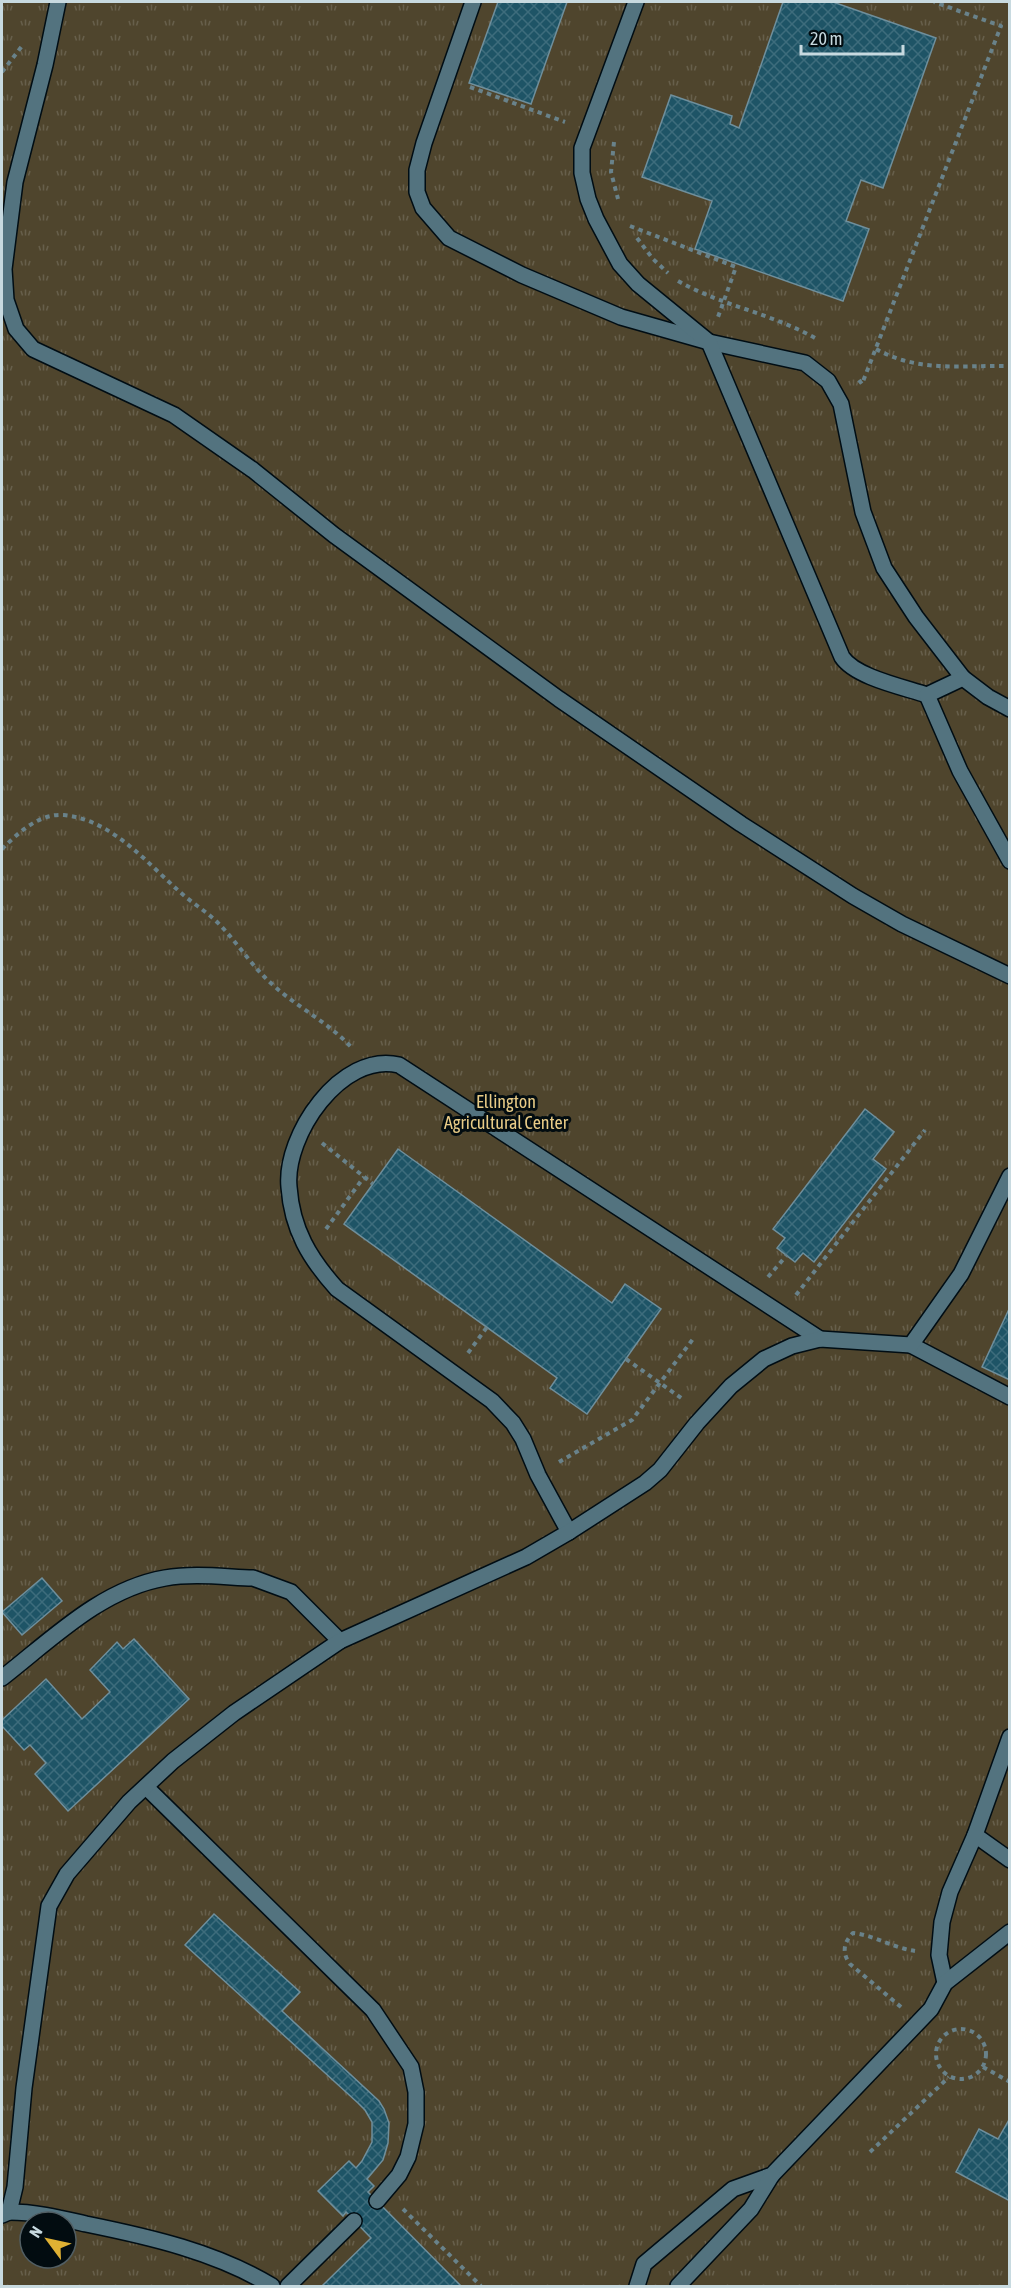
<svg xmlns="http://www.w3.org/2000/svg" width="1011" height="2288" viewBox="0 0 1011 2288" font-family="'Asap Condensed',sans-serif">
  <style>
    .park { fill: url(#park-tufts); fill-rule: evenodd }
    .building { fill: url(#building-cross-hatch); stroke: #6f8f9c; stroke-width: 1.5 }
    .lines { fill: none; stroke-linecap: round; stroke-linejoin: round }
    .lane-casing { stroke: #000d14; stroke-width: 18 }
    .street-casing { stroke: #000d14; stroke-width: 18 }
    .path { stroke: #69828a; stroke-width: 4; stroke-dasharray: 4.5 4.5; stroke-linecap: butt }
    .lane { stroke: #53737f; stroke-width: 15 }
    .street { stroke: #53737f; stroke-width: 15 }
    .labels { text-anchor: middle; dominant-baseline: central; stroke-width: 6; stroke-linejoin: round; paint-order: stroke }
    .park-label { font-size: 18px; fill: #e9cc87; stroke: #020c10 }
  </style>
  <defs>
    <pattern id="park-tufts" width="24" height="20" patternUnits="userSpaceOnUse" patternTransform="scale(1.5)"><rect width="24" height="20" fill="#4f452d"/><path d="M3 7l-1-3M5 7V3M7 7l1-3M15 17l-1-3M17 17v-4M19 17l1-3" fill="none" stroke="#675f4b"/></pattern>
    <pattern id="building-cross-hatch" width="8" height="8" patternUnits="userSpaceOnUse" patternTransform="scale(1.5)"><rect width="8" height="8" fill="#1e5466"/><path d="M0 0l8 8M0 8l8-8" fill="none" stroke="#3d6c7c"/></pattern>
  </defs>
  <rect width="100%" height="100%" fill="#04242f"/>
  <path class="park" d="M2,2H1009V2286H2ZM30,2222H66V2258H30Z"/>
  <g class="building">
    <path d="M498,2H567L531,104L469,83Z"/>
    <path d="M783,2H833L936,38L883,188L861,180L846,221L869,229L843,301L695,249L712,201L642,177L671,95L732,116L730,124L739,128Z"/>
    <path d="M865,1109L894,1132L873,1159L886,1169L814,1262L803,1253L795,1262L777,1248L785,1238L773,1229Z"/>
    <path d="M398,1149L612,1303L625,1284L661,1309L587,1414L550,1388L557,1378L344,1224Z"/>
    <path d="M1010,1307V1380L982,1367Z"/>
    <path d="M42,1578L62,1601L22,1635L2,1612Z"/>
    <path d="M134,1639L189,1699L68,1811L35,1774L46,1763L30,1745L24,1750L2,1726V1720L46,1679L82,1719L110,1692L90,1670L117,1642L123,1649Z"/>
    <path d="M214,1914L300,1992L282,2011L379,2101L384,2109L389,2123L388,2143L383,2160L367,2179L374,2186L368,2192L461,2286H322L371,2238L346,2212L343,2216L318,2191L349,2161L356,2168L362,2161L372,2142V2122L365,2110L358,2103L185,1945Z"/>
    <path d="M1010,2118V2201L956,2172L979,2129L998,2139Z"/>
  </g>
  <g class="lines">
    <g class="lane-casing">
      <g id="lane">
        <path d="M58,2L45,65L15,182L4,269L6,300L16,329L33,349L174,415L253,470L334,535L559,699L741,824L853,896L902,924L1010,976"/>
        <path d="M473,2L424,143L417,170V192L423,208L449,238L522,275L621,317L709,342L805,363L828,381L841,404L863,512L884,568L916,617L963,678"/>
        <path d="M636,2L582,148V173L588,199L596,219L620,264L638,284L709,342L842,657C855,677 903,687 927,695"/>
        <path d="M911,1345L1010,1397"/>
        <path d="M569,1532L538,1475L523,1439L513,1423L492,1401L337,1289C310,1259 292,1230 289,1187C284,1136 341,1051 399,1065L820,1339"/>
        <path d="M2,1678C51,1640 101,1589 165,1578C193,1573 224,1577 253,1578L291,1592L340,1641"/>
        <path d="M146,1787L373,2010L411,2067L416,2092V2124L408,2157L399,2175L377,2201"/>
        <path d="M975,1835L1010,1860"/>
        <path d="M945,1983L939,1955L942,1922L950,1892L975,1835L1010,1737"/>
        <path d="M288,2286L354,2221"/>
        <path d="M637,2286L644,2264L733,2189L772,2175L931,2009L945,1983L1010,1932"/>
        <path d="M678,2286L751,2209L772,2175"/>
      </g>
    </g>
    <g class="street-casing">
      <g id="street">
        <path d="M1010,709L988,697L963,678L927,695L960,771L1010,861"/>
        <path d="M9,2212C36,2212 60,2218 86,2224C150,2237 216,2252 272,2286"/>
        <path d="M2,2215L9,2212L15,2187L24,2088L49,1906L67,1874L129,1802L173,1761L234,1713L340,1641L526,1557L569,1532L645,1483L660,1470L697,1423L731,1386L764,1359L792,1346L820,1339L911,1345L961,1274L1010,1176"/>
      </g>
    </g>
    <g class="path">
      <path d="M2,72L22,46"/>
      <path d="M470,87L565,122"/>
      <path d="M614,142L611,172L618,199"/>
      <path d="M630,226L736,267L718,317"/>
      <path d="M637,238L653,259L668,273"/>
      <path d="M678,281C720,305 770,313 815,338"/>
      <path d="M876,349C919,373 962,365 1010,366"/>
      <path d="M859,380L862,384L1001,26L934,2"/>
      <path d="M2,849C18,833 39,813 64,815C112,820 146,862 180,892C191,902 204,910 215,920C236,940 251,966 273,985C297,1007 329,1023 351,1047"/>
      <path d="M322,1143L373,1184"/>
      <path d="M326,1229L364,1177"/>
      <path d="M768,1277L787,1255"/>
      <path d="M796,1295L925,1130"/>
      <path d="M468,1353L487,1327"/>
      <path d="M626,1359L684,1400"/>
      <path d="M559,1462L632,1420L693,1339"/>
      <path d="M901,2007L850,1964C842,1953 843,1943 853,1933C874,1935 893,1948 915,1951"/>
      <circle cx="961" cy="2054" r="25"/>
      <path d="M983,2067L1010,2082"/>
      <path d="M870,2152L949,2077"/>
      <path d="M403,2209L481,2286"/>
    </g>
    <use href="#lane" class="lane"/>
    <use href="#street" class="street"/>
  </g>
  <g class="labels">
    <g class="park-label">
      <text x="506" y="1101">Ellington<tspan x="506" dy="21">Agricultural Center</tspan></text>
    </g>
  </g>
  <rect width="1011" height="2288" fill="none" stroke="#c8dae0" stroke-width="6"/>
  <g transform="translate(48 2240) rotate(303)"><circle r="28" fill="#020c10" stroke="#515e63" stroke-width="1.5"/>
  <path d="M0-4.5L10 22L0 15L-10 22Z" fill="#dfb133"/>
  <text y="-9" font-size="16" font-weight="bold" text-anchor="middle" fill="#c8dae0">N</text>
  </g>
  <path d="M801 45v9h102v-9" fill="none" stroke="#c8dae0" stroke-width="3"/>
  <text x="810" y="45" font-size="18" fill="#c8dae0" stroke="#020c10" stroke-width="4.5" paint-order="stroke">20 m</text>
</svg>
